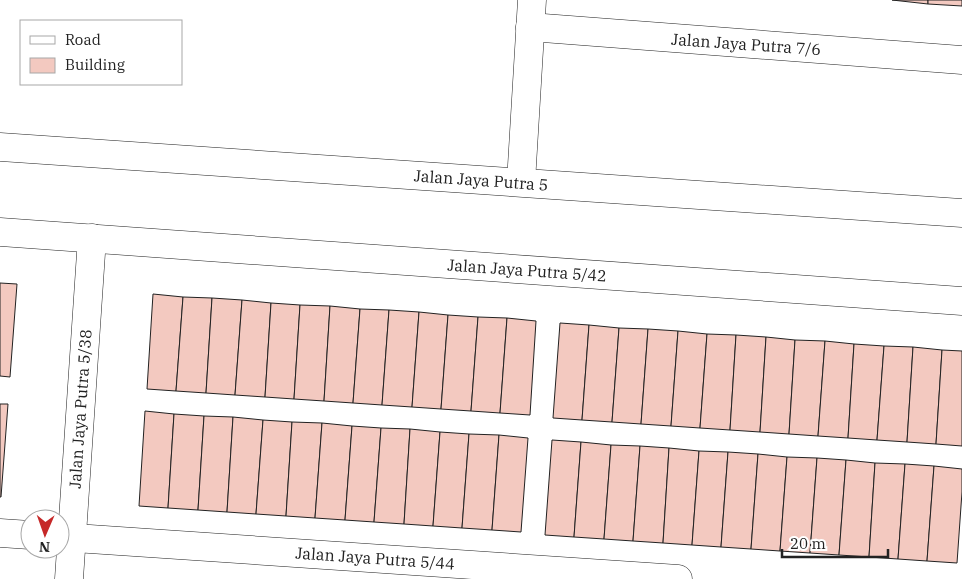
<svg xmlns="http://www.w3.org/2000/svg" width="962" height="579" viewBox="0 0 962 579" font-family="'IBM Plex Serif',serif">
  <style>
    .building { fill: #f3c9c0; stroke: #222 }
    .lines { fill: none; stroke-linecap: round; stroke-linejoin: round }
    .street-casing { stroke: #222; stroke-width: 29 }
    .secondary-casing { stroke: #222; stroke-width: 29 }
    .street { stroke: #fff; stroke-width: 28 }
    .secondary { stroke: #fff; stroke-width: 28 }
    .labels { text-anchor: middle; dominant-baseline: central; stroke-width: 4; stroke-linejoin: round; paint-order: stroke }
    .street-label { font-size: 16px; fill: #222; stroke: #fff }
  </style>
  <rect width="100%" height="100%" fill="#fff"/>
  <g class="building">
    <path d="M892,0H928V4Z"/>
    <path d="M928,0H962V6L928,4Z"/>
    <path d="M0,283L17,284L10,377L0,376Z"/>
    <path d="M153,294L183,297L176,391L147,389Z"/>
    <path d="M183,297L212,298L206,393L176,391Z"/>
    <path d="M212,298L242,300L235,395L206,393Z"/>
    <path d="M242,300L271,303L265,397L235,395Z"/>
    <path d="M271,303L300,305L294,399L265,397Z"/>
    <path d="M300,305L330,306L324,401L294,399Z"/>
    <path d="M330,306L360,309L353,403L324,401Z"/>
    <path d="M360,309L389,310L382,405L353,403Z"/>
    <path d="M389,310L419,312L412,407L382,405Z"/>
    <path d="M419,312L448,315L441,409L412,407Z"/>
    <path d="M448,315L478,317L471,411L441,409Z"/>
    <path d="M478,317L507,318L500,413L471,411Z"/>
    <path d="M507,318L536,321L530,415L500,413Z"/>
    <path d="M560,323L589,325L582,420L553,418Z"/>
    <path d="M589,325L619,328L612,422L582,420Z"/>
    <path d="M619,328L648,329L641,424L612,422Z"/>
    <path d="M648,329L678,331L671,426L641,424Z"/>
    <path d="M678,331L707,334L700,428L671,426Z"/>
    <path d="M707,334L736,335L730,430L700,428Z"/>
    <path d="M736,335L766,337L760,432L730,430Z"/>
    <path d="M766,337L795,340L789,434L760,432Z"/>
    <path d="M795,340L825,341L818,436L789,434Z"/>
    <path d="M825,341L854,344L848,438L818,436Z"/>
    <path d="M854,344L884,346L877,440L848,438Z"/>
    <path d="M884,346L913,347L907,442L877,440Z"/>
    <path d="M913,347L942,350L936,444L907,442Z"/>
    <path d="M942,350L962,351V446L936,444Z"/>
    <path d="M0,404H8L1,497H0Z"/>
    <path d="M145,411L174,414L168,508L139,506Z"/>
    <path d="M174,414L204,416L198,510L168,508Z"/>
    <path d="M204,416L233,417L227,512L198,510Z"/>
    <path d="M233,417L263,420L256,514L227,512Z"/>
    <path d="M263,420L292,422L286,516L256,514Z"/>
    <path d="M292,422L322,423L315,518L286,516Z"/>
    <path d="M322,423L352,426L345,520L315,518Z"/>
    <path d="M352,426L381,428L374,522L345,520Z"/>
    <path d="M381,428L410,429L404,524L374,522Z"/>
    <path d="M410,429L440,432L433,526L404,524Z"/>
    <path d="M440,432L469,434L462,528L433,526Z"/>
    <path d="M469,434L499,435L492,530L462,528Z"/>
    <path d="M499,435L528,438L521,532L492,530Z"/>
    <path d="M552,440L581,442L574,537L545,535Z"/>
    <path d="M581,442L611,445L604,539L574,537Z"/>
    <path d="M611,445L640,446L633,541L604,539Z"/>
    <path d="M640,446L669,448L663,543L633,541Z"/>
    <path d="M669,448L699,451L692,545L663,543Z"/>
    <path d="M699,451L728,452L721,547L692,545Z"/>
    <path d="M728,452L758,454L751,549L721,547Z"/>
    <path d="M758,454L787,457L780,551L751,549Z"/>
    <path d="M787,457L817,458L810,553L780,551Z"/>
    <path d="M817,458L846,460L839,555L810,553Z"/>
    <path d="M846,460L875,463L869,557L839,555Z"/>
    <path d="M875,463L905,464L898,559L869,557Z"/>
    <path d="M905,464L934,466L927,561L898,559Z"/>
    <path d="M934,466L962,469V492L957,563L927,561Z"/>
  </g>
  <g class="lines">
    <g class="street-casing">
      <g id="street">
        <path d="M530,27L962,60"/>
        <path d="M521,182L532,0"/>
        <path d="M0,232L962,301"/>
        <path d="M0,533L30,535"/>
        <path d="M60,537L678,579"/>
        <path d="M69,579L92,238"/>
      </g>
    </g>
    <g class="secondary-casing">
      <path id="secondary" d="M0,147L962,213"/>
    </g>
    <use href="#street" class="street"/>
    <use href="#secondary" class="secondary"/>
  </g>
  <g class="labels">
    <g class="street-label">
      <text transform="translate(746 44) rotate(4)">Jalan Jaya Putra 7/6</text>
      <text transform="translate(481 180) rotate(4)">Jalan Jaya Putra 5</text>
      <text transform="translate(527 270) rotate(4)">Jalan Jaya Putra 5/42</text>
      <text transform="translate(80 409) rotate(-86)">Jalan Jaya Putra 5/38</text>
      <text transform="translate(375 558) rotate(4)">Jalan Jaya Putra 5/44</text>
    </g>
  </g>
  <rect x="20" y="20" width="162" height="65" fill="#ffffff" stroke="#a7a7a7"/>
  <rect x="30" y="36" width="25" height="8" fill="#ffffff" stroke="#a7a7a7"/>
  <text x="65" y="45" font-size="15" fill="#222222">Road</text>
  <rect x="30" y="58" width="25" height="15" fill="#f3c9c0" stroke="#a7a7a7"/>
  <text x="65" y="70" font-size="15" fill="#222222">Building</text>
  <g transform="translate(45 534) rotate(182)"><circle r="24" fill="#ffffff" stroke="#a7a7a7"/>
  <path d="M0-4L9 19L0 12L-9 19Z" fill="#c62828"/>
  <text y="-8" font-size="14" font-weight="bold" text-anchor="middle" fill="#222222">N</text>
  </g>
  <path d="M782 549v8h106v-8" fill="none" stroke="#222222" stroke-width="2.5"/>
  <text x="790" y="549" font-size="15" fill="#222222" stroke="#ffffff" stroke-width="4" paint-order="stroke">20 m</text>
</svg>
